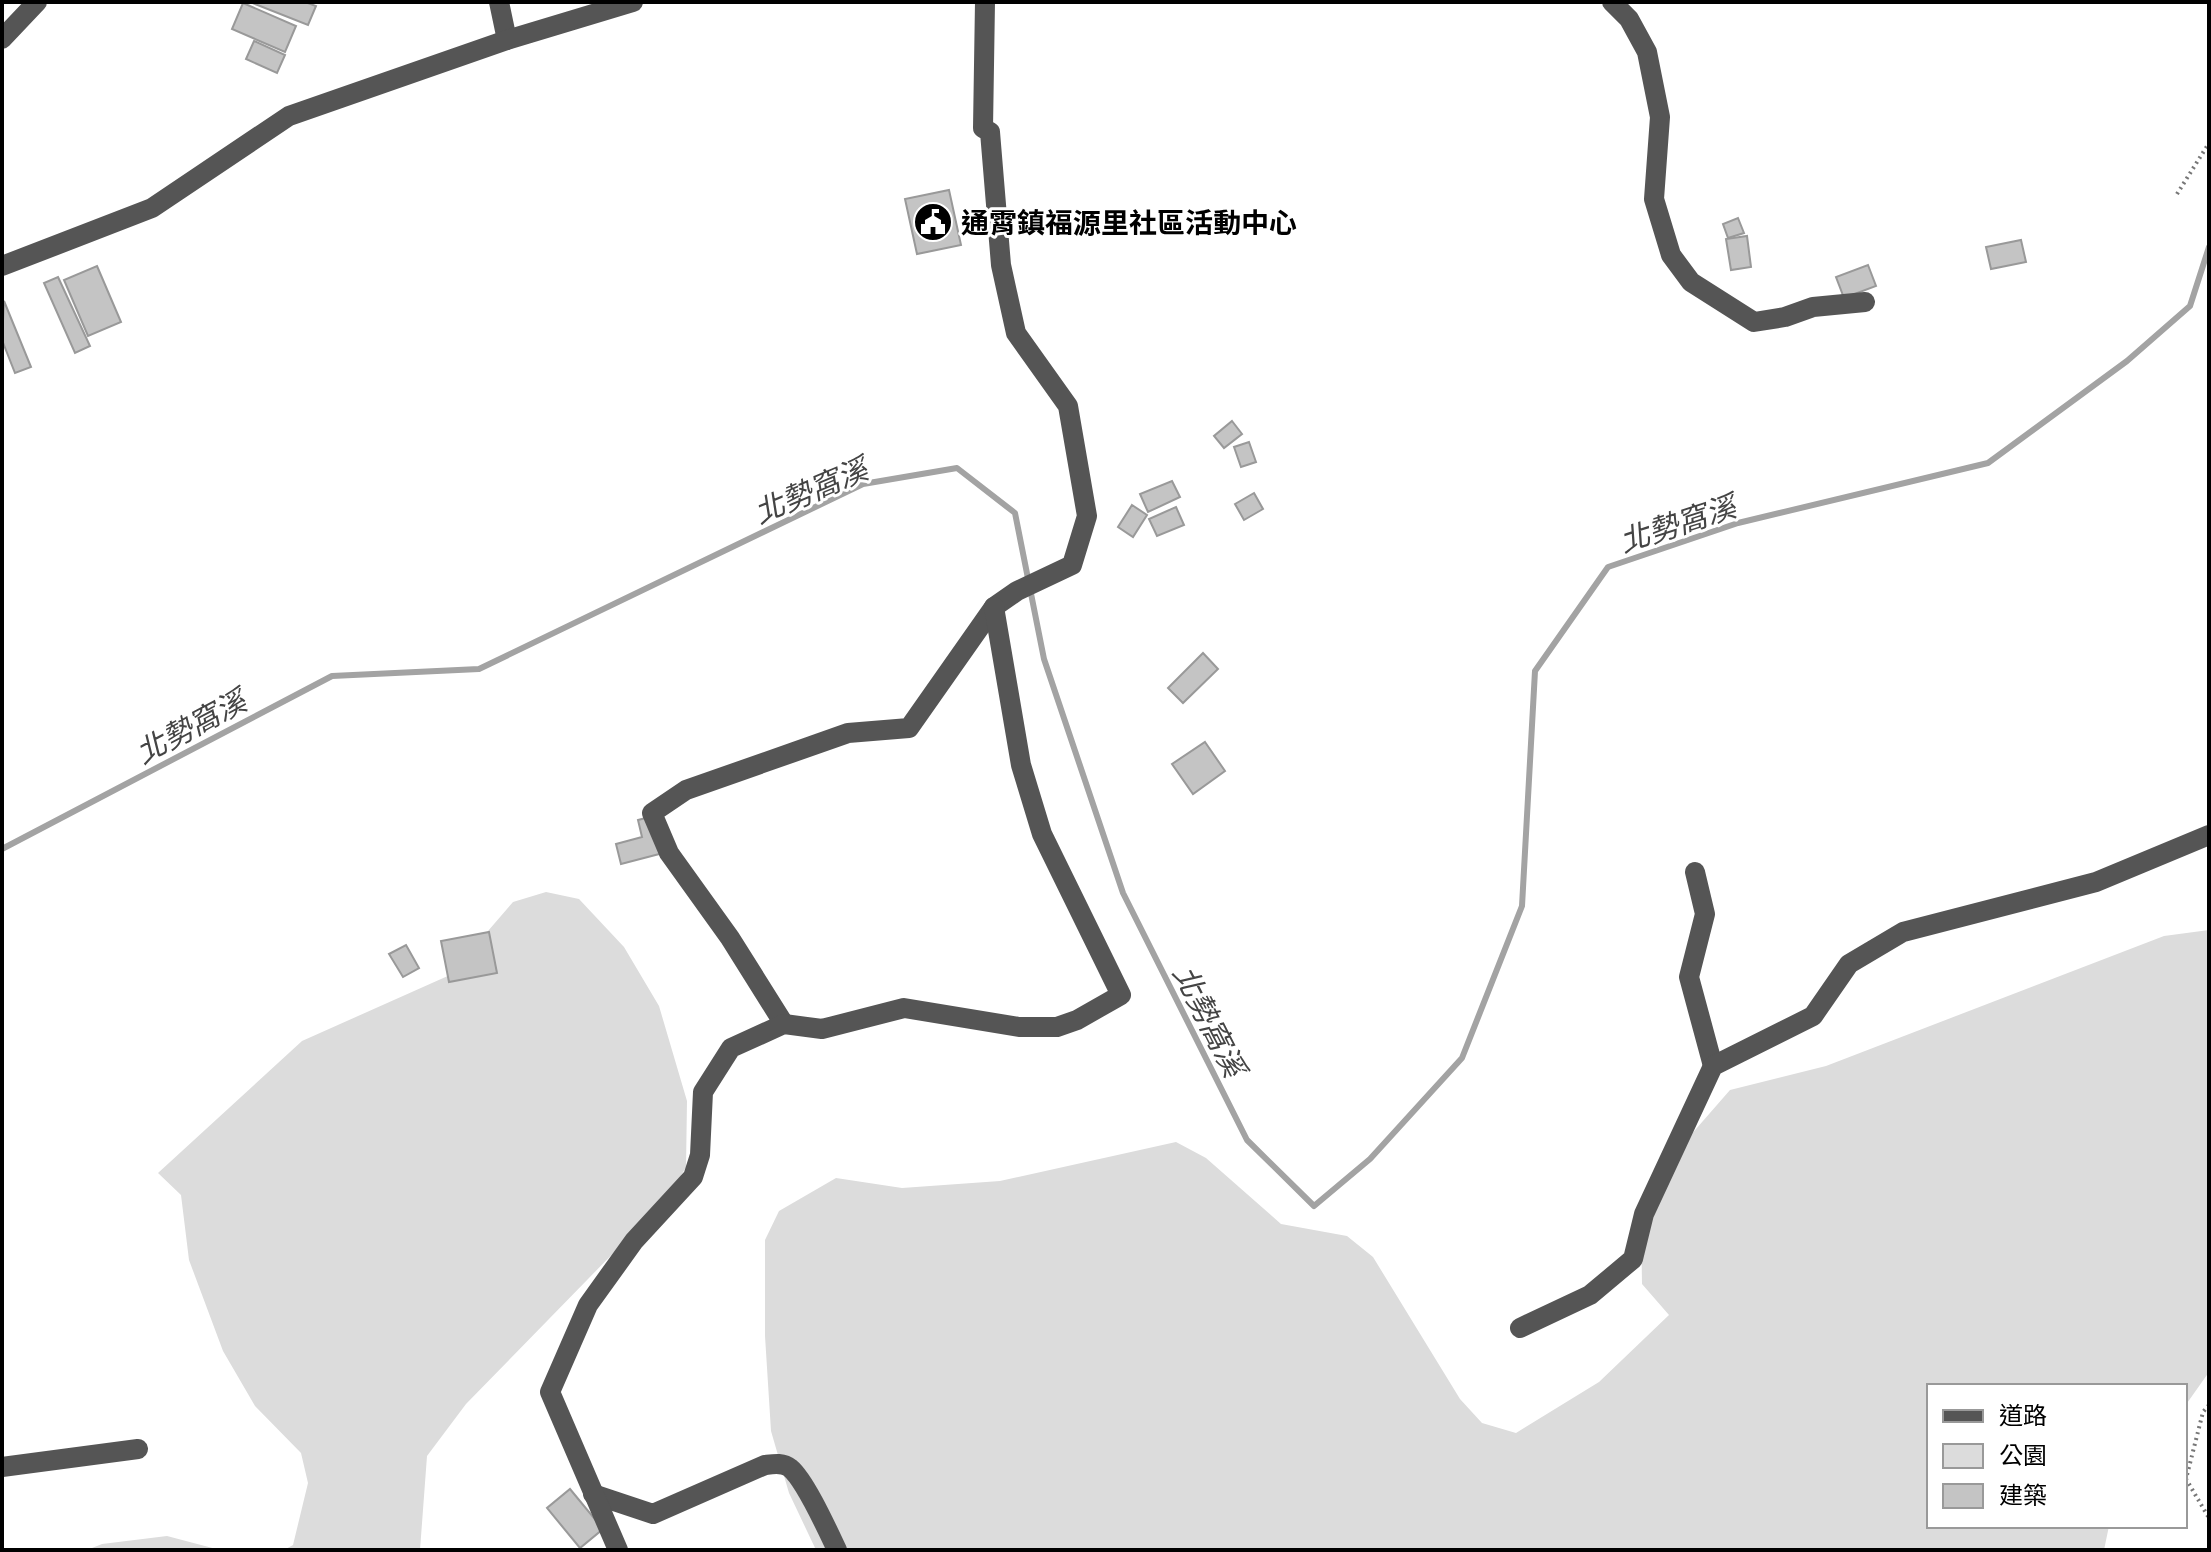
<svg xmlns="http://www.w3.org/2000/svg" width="2211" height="1552" viewBox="0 0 2211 1552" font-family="Commissioner,'Noto Sans TC',sans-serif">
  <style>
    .green { fill: #dcdcdc }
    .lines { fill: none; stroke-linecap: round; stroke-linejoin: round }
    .stream { stroke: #a3a3a3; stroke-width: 6 }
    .building { fill: #c4c4c4; stroke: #999; stroke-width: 2 }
    .path { stroke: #777; stroke-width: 4; stroke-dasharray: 2 4; stroke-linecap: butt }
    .minor { stroke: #555; stroke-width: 20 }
    .labels { text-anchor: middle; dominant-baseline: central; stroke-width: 6; stroke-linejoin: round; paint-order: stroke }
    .poi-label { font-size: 28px; font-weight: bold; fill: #000; stroke: #fff; text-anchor: start }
    .water-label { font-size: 30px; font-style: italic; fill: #444; stroke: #fff }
  </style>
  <rect width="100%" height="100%" fill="#fff"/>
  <g class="green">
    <path d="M546,892L579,899L624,947L659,1006L687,1101L686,1167L669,1196L466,1404L427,1456L420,1550H284L293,1545L308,1483L301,1453L255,1406L223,1351L189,1260L181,1195L158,1173L302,1041L450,975L513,902Z"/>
    <path d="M2209,930V1372L2185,1406V1386H1929V1526H2109L2104,1550H816L789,1493L771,1431L765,1336V1240L779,1211L836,1178L902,1188L1000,1181L1176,1142L1206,1158L1281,1224L1347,1236L1373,1257L1460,1399L1482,1423L1516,1433L1599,1382L1669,1315L1642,1284L1641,1220L1689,1137L1730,1090L1826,1066L2164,936Z"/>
    <path d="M167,1536L220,1550H87L102,1544Z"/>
  </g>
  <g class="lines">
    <path class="stream" d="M2,849L332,676L479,669L863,484L957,468L1015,513L1044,659L1123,893L1247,1140L1314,1206L1370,1159L1462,1058L1522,906L1535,671L1608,567L1738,523L1988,463L2127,361L2190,306L2209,247"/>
  </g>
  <g class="building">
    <path d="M250,2H305L316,6L308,25Z"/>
    <path d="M243,3L296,26L285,52L232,29Z"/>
    <path d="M254,41L285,55L277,73L246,59Z"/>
    <path d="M949,190L961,245L917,254L905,199Z"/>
    <path d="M1738,218L1744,233L1728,238L1723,224Z"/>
    <path d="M1747,236L1751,267L1731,270L1726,239Z"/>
    <path d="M2021,240L2026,262L1991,269L1986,247Z"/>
    <path d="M1868,265L1876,286L1844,298L1836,277Z"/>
    <path d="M97,266L121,322L88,336L64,280Z"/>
    <path d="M58,277L90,346L75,353L44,283Z"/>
    <path d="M4,301L31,367L15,373L2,340Z"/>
    <path d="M1232,421L1242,434L1224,448L1214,436Z"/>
    <path d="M1249,442L1256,462L1241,467L1234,447Z"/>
    <path d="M1172,481L1180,497L1148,512L1140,494Z"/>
    <path d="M1254,493L1263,509L1244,520L1235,504Z"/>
    <path d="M1132,505L1147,515L1133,537L1118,527Z"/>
    <path d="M1176,507L1184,525L1157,536L1149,519Z"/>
    <path d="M1203,653L1218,669L1183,703L1168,688Z"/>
    <path d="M1205,742L1225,771L1193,794L1172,764Z"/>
    <path d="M657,815L667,852L621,864L616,844L642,837L638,820Z"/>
    <path d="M489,932L497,973L449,982L441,941Z"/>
    <path d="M406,945L419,968L403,977L389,954Z"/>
    <path d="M570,1489L603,1529L580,1548L547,1508Z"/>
  </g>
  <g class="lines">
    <g class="path">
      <path d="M2177,194L2209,143"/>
      <path d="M2209,1405L2203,1412L2186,1479L2209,1518"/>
    </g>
    <g class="minor">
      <path d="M499,2L507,40"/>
      <path d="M1612,2L1629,19L1647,52L1660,117L1654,199L1671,255L1691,282L1754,322L1785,317L1813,307L1865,302"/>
      <path d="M2,39L37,2"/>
      <path d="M2,266L152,208L289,116L507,40L633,2"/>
      <path d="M1695,872L1705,914L1689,977L1713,1066"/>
      <path d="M784,1024L730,938L669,853L652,813L686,790L848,733L909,728L994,607L1017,591L1072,565L1087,516L1068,406L1016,333L1001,265L990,132L983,128L985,2"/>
      <path d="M1520,1328L1590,1295L1633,1259L1644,1214L1713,1066L1813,1016L1849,964L1903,932L2096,882L2209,835"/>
      <path d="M2,1467L138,1449"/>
      <path d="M593,1494L653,1514L765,1465C773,1464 783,1462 790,1468C805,1480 828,1531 837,1550"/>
      <path d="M618,1550L550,1392L588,1305L634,1241L693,1177L700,1155L703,1092L731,1048L784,1024L822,1029L904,1008L1019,1027H1057L1077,1020L1121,995L1042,834L1021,765L994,607"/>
    </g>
  </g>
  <defs>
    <g id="civic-disc" transform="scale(2)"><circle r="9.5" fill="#000" stroke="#fff"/><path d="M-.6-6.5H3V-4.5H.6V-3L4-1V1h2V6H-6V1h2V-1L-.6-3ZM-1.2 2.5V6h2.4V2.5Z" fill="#fff"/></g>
  </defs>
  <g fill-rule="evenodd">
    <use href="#civic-disc" x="933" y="222"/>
  </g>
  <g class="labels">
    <g class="poi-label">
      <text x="961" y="222">通霄鎮福源里社區活動中心</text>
    </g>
    <g class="water-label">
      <text transform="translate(810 489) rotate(-23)">北勢窩溪</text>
      <text transform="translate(1677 522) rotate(-18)">北勢窩溪</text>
      <text transform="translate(190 725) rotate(-28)">北勢窩溪</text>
      <text transform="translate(1211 1020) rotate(63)">北勢窩溪</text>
    </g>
  </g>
  <rect width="2211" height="1552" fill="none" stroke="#000000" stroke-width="8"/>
  <rect x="1927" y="1384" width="260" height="144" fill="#ffffff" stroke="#999999" stroke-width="2"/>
  <rect x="1943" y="1410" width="40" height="12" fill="#555555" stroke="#999999" stroke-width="2"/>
  <text x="1999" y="1424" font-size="24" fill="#000000">道路</text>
  <rect x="1943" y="1444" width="40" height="24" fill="#dcdcdc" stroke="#999999" stroke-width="2"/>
  <text x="1999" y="1464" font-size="24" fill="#000000">公園</text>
  <rect x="1943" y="1484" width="40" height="24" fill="#c4c4c4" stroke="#999999" stroke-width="2"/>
  <text x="1999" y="1504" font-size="24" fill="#000000">建築</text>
</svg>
